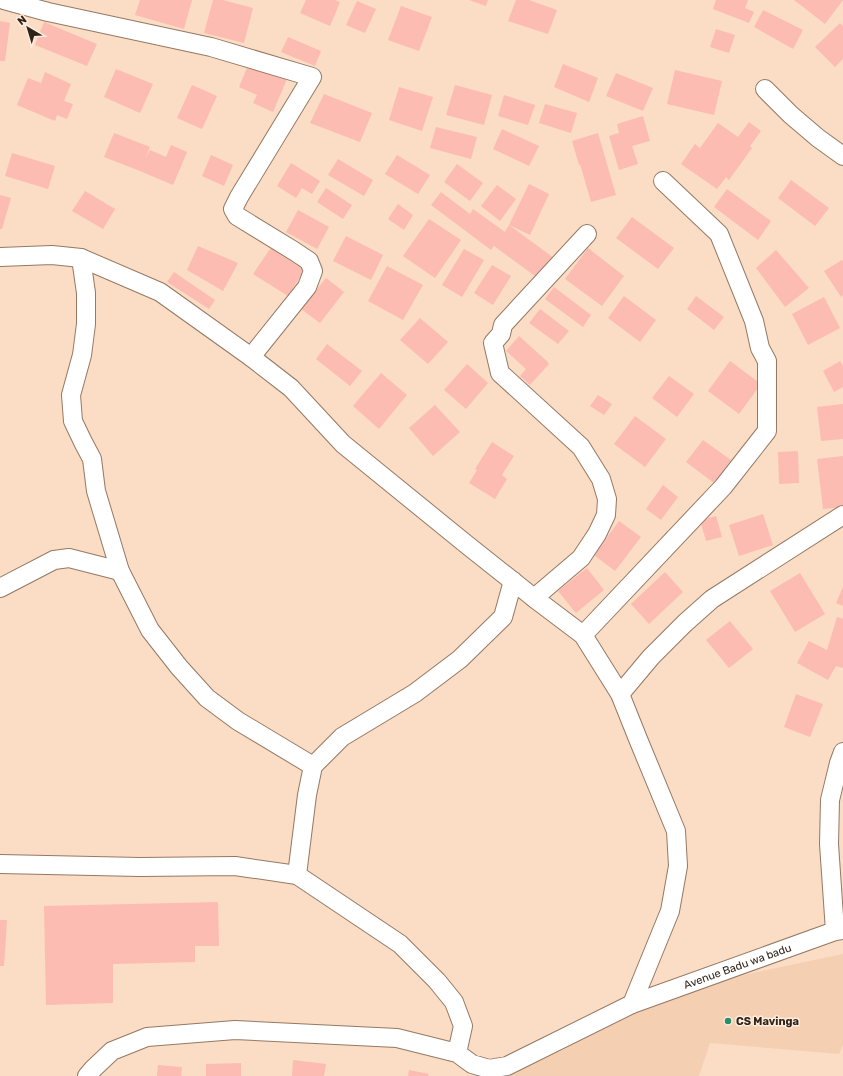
<svg xmlns="http://www.w3.org/2000/svg" width="843" height="1076" viewBox="0 0 843 1076" font-family="Rubik,sans-serif">
  <style>
    .built { fill: #f5cfb2 }
    .building { fill: #fdbcb1 }
    .lines { fill: none; stroke-linecap: round; stroke-linejoin: round }
    .minor-casing { stroke: #957963; stroke-width: 20 }
    .minor { stroke: #fff; stroke-width: 18 }
    .poi-dot { fill: #298f6b; stroke: #ffecdd; stroke-width: 1.5 }
    .labels { text-anchor: middle; dominant-baseline: central; stroke-width: 3; stroke-linejoin: round; paint-order: stroke }
    .street-label { font-size: 11px; fill: #2f231a; stroke: #ffecdd }
    .poi-label { font-size: 11px; font-weight: bold; fill: #2f231a; stroke: #ffecdd; text-anchor: start }
  </style>
  <rect width="100%" height="100%" fill="#fbdcc4"/>
  <path class="built" d="M843,954V1045L839,1054L710,1043L699,1076H495L520,1061L561,1051L651,999L753,973Z"/>
  <g class="building">
    <path d="M140,0H192L184,29L135,15Z"/>
    <path d="M213,0H223L253,8L244,43L204,33Z"/>
    <path d="M306,0H335L340,2L330,26L300,13Z"/>
    <path d="M469,0H488L486,6Z"/>
    <path d="M516,0H529L557,10L548,34L508,21Z"/>
    <path d="M716,0H748L745,8L754,12L749,23L713,9Z"/>
    <path d="M794,0H843L825,24Z"/>
    <path d="M357,1L376,9L365,33L346,25Z"/>
    <path d="M401,6L432,17L419,51L388,40Z"/>
    <path d="M763,10L803,30L793,49L754,27Z"/>
    <path d="M0,21L10,23L5,61H0Z"/>
    <path d="M44,22L97,44L87,66L35,45Z"/>
    <path d="M840,23L843,26V59L835,67L815,47Z"/>
    <path d="M716,29L735,35L729,53L710,47Z"/>
    <path d="M288,37L321,51L315,66L281,52Z"/>
    <path d="M249,63L287,79L273,112L253,103L257,95L239,87Z"/>
    <path d="M563,64L598,78L589,102L554,87Z"/>
    <path d="M116,69L153,84L140,113L104,97Z"/>
    <path d="M675,70L722,81L714,115L667,104Z"/>
    <path d="M45,72L71,84L64,101L73,104L67,119L57,115L55,121L17,105L28,78L41,83Z"/>
    <path d="M616,73L653,88L643,111L606,96Z"/>
    <path d="M192,85L217,96L202,129L177,118Z"/>
    <path d="M455,85L492,95L484,125L446,115Z"/>
    <path d="M399,87L433,97L422,131L389,120Z"/>
    <path d="M324,94L372,113L360,142L310,123Z"/>
    <path d="M504,95L535,105L528,125L498,116Z"/>
    <path d="M545,104L577,113L571,133L539,123Z"/>
    <path d="M643,116L650,141L632,146L638,164L619,170L609,136L619,133L617,124Z"/>
    <path d="M749,122L761,131L750,146L752,148L729,180L726,177L717,189L681,164L695,144L700,148L718,123L738,137Z"/>
    <path d="M436,127L477,137L471,159L430,148Z"/>
    <path d="M502,129L539,146L529,166L493,149Z"/>
    <path d="M114,133L150,147L145,159L150,150L166,157L171,145L187,152L173,185L140,171L104,157Z"/>
    <path d="M598,133L616,195L591,202L580,164L579,165L572,141Z"/>
    <path d="M12,153L55,166L48,189L5,176Z"/>
    <path d="M211,155L233,165L224,186L202,176Z"/>
    <path d="M397,155L430,175L418,194L385,174Z"/>
    <path d="M338,159L373,180L364,196L328,175Z"/>
    <path d="M291,163L320,181L312,194L302,188L296,198L277,186Z"/>
    <path d="M457,164L483,183L470,201L444,182Z"/>
    <path d="M791,180L829,208L815,226L778,198Z"/>
    <path d="M529,184L549,194L530,235L509,225Z"/>
    <path d="M497,185L516,199L500,221L481,206Z"/>
    <path d="M326,188L352,205L343,219L317,202Z"/>
    <path d="M727,189L771,221L758,240L714,207Z"/>
    <path d="M85,191L115,209L103,229L72,211Z"/>
    <path d="M441,192L470,214L473,209L505,232L509,225L554,258L539,279L494,246L491,250L431,205Z"/>
    <path d="M0,195L11,198L2,229H0Z"/>
    <path d="M398,204L413,215L404,230L388,219Z"/>
    <path d="M298,210L329,227L317,249L286,232Z"/>
    <path d="M632,217L674,248L658,269L616,238Z"/>
    <path d="M429,219L461,240L435,278L403,256Z"/>
    <path d="M346,236L383,255L371,280L333,261Z"/>
    <path d="M198,246L238,263L223,291L187,270Z"/>
    <path d="M272,246L306,268L288,296L253,274Z"/>
    <path d="M588,248L624,276L602,306L565,279Z"/>
    <path d="M464,249L484,260L462,297L442,285Z"/>
    <path d="M776,250L809,288L785,307L756,268Z"/>
    <path d="M842,260L843,261V295L841,297L824,271Z"/>
    <path d="M492,265L511,276L493,305L474,293Z"/>
    <path d="M387,266L423,285L403,320L368,301Z"/>
    <path d="M174,272L215,300L209,309L167,282Z"/>
    <path d="M326,278L344,292L320,323L301,309Z"/>
    <path d="M554,287L591,315L583,327L545,299Z"/>
    <path d="M624,296L656,320L640,342L608,318Z"/>
    <path d="M696,296L724,317L714,330L687,309Z"/>
    <path d="M824,297L840,328L808,345L792,314Z"/>
    <path d="M540,309L569,331L558,344L529,323Z"/>
    <path d="M420,318L448,342L428,364L400,340Z"/>
    <path d="M519,336L548,362H547L549,364L530,385L520,376L526,369L506,351Z"/>
    <path d="M327,344L362,371L350,386L316,359Z"/>
    <path d="M730,361L761,384L739,414L708,391Z"/>
    <path d="M840,361L843,366V387L834,392L823,371Z"/>
    <path d="M467,364L488,383L466,409L444,390Z"/>
    <path d="M381,373L407,395L379,429L353,406Z"/>
    <path d="M669,376L694,394L677,417L652,398Z"/>
    <path d="M598,395L612,404L604,415L590,406Z"/>
    <path d="M843,404V439L821,441L817,407Z"/>
    <path d="M435,405L460,432L433,456L409,428Z"/>
    <path d="M635,416L666,439L645,467L614,444Z"/>
    <path d="M703,440L731,460L714,483L686,462Z"/>
    <path d="M492,442L514,456L502,475L507,479L495,499L469,483L477,470L475,469Z"/>
    <path d="M798,451L799,483L779,484L778,452Z"/>
    <path d="M843,456V507L823,509L817,459Z"/>
    <path d="M663,485L678,497L661,520L646,509Z"/>
    <path d="M763,514L773,545L739,556L729,525Z"/>
    <path d="M716,516L722,537L706,541L700,520Z"/>
    <path d="M619,521L641,537L615,571L594,555Z"/>
    <path d="M587,568L604,590L576,613L558,591Z"/>
    <path d="M665,572L683,592L649,624L631,604Z"/>
    <path d="M800,573L825,614L795,632L770,591Z"/>
    <path d="M843,587V606L836,603Z"/>
    <path d="M837,617L843,619V668L836,666L828,680L797,663L809,641L827,650Z"/>
    <path d="M730,621L753,649L729,668L706,640Z"/>
    <path d="M796,694L823,704L810,737L784,727Z"/>
    <path d="M218,902L219,946H195V962L113,964V1003L46,1005L44,906Z"/>
    <path d="M0,920H7L4,966H0Z"/>
    <path d="M293,1060L326,1064L324,1076H292Z"/>
    <path d="M241,1063V1076H206V1064Z"/>
    <path d="M158,1065L182,1067L181,1076H157Z"/>
    <path d="M409,1070L429,1074L428,1076H408Z"/>
  </g>
  <g class="lines">
    <g class="minor-casing">
      <g id="minor">
        <path d="M4,0L48,12L211,47L312,77L239,197L233,209L237,216L294,251L309,261L313,271L307,287L251,357"/>
        <path d="M765,89L791,115L818,138L843,156"/>
        <path d="M0,257L52,255L81,258L160,292L251,357L291,388L343,444L466,544L534,598L583,635L620,694L638,739L676,831L678,866L670,911L632,1004L507,1066L489,1069L472,1064L457,1053L397,1038L235,1030L147,1037L112,1051L93,1069L87,1076"/>
        <path d="M81,258L86,293V324L82,355L71,395L73,421L83,442L92,459L96,491L120,571L150,630L179,667L207,698L238,721L313,766"/>
        <path d="M0,588L54,560L69,558L120,571"/>
        <path d="M534,598L581,558L597,534L606,515L607,499L601,479L581,447L500,373L493,343L501,334L503,325L587,234"/>
        <path d="M583,635L723,487L767,431V361L760,348L754,321L719,234L663,181"/>
        <path d="M620,694L651,657L685,623L712,599L843,515"/>
        <path d="M0,864L140,867L235,866L297,875L400,944L437,981L454,1002L463,1026L457,1053"/>
        <path d="M297,875L307,795L313,766L342,737L415,693L460,659L503,617L513,581"/>
        <path d="M835,931L829,844L830,800L839,763L843,752"/>
        <path id="s1" d="M632,1004L835,931L843,930"/>
      </g>
    </g>
    <use href="#minor" class="minor"/>
  </g>
  <circle class="poi-dot" cx="728" cy="1021" r="4"/>
  <g class="labels">
    <g class="street-label">
      <text stroke="none"><textPath href="#s1" startOffset="112">Avenue Badu wa badu</textPath></text>
    </g>
    <g class="poi-label">
      <text x="736" y="1021">CS Mavinga</text>
    </g>
  </g>
  <g transform="translate(28 28) rotate(322)" stroke="#ffecdd" stroke-width="3" paint-order="stroke">
  <path d="M0-3L7 15L0 10L-7 15Z" fill="#2f231a"/>
  <text y="-6" font-size="11" font-weight="bold" text-anchor="middle" fill="#2f231a">N</text>
  </g>
</svg>
